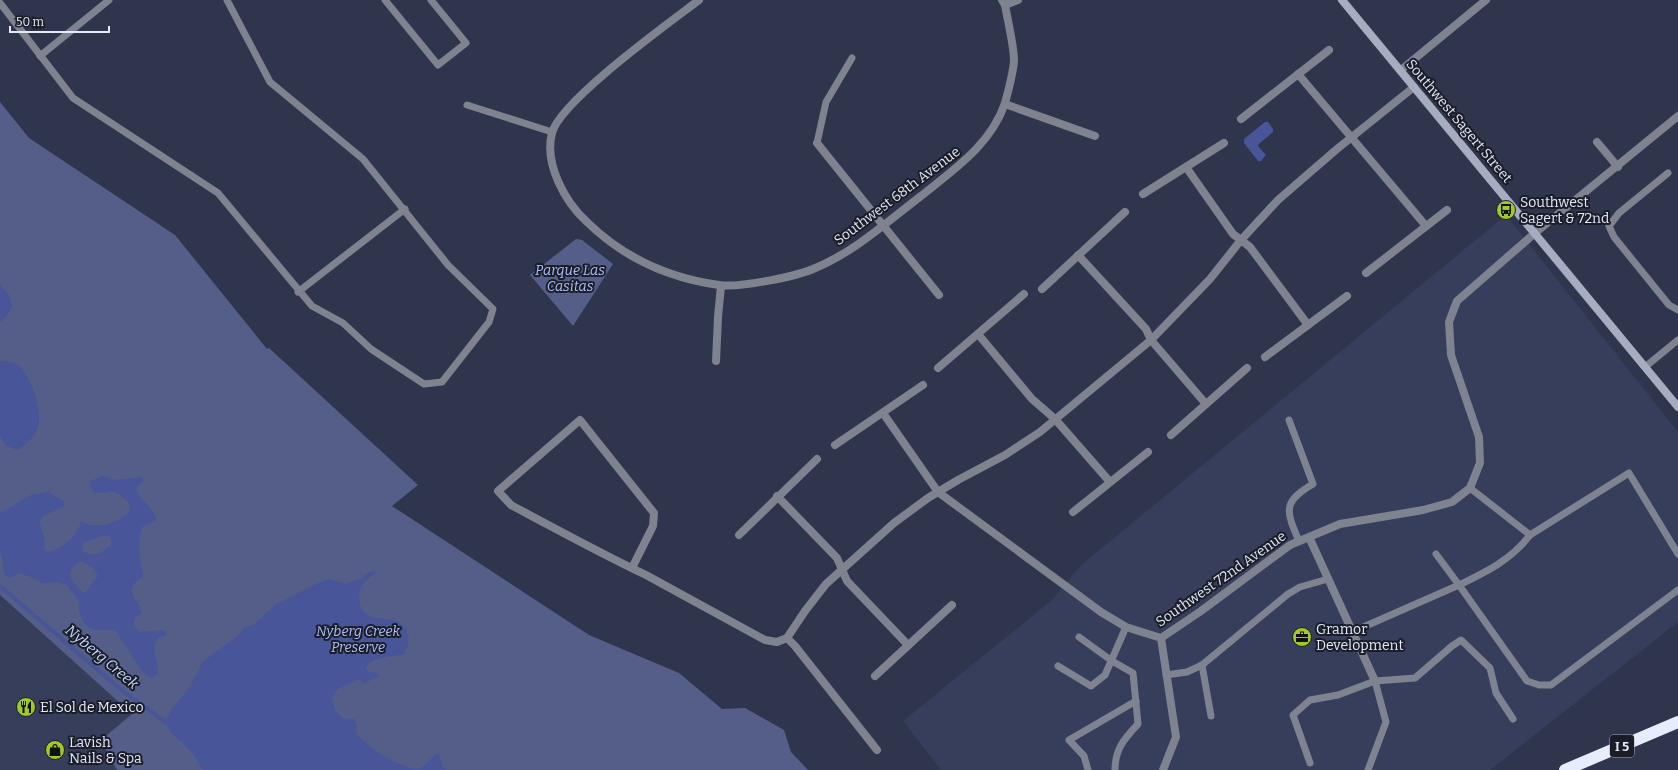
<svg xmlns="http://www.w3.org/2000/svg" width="1678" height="770" viewBox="0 0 1678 770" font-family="Bitter,serif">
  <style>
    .built { fill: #363e5c }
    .green { fill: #545e89 }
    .water { fill: #485598; fill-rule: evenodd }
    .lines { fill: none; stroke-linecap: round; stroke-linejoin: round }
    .stream { stroke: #485598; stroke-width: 4 }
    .lane { stroke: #7f828f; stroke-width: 7 }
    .street { stroke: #7f828f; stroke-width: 8 }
    .secondary { stroke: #a7adc1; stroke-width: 8 }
    .highway { stroke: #e7ecff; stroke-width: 12 }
    .labels { text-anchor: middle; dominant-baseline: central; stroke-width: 4; stroke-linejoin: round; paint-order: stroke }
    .shield { fill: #1a1d28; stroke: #a8acbb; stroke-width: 1 }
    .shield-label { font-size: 13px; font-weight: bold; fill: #e5eafa }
    .street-label { font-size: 14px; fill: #e5eafa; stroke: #1a1d28 }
    .poi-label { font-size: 14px; fill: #e5eafa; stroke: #1a1d28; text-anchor: start }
    .park-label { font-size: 14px; font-style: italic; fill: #afbff9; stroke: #1a1d28 }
    .water-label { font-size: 15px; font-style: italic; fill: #cad6fd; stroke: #1a1d28 }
  </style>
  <rect width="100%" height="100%" fill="#2f354d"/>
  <g class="built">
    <path d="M1506,215L1678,432V622L1490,770H941L903,721L1052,600L1080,566Z"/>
    <path d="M0,595L133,714L101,740L117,770H0Z"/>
  </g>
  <g class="green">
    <path d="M0,102L29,138L175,235L267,349L269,348L418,485L392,506L589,635L679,673L722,709L745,708L784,730L791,752L808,770H117L101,740L132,714L0,595Z"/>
    <path d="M576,239L582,240L613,264L573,326L530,275Z"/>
  </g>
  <g class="water">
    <path d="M1265,122H1268L1273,129V132L1259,144L1258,146L1266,155L1261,161H1258L1244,143V139Z"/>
    <path d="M0,284L9,295L12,307L6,317L0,322Z"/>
    <path d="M3,361C8,362 14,362 18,365C31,374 43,412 38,427C36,436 25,445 18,450L7,446L0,437V362Z"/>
    <path d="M102,476L114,480L140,477L144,480L136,488C138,501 154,506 156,520L142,527L139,540L140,559L143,576C122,591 136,595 142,613L135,618L134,626L140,632L164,630L167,635L159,637L154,644C154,655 159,663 158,673L151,678L142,671L115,630C108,629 98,631 92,629C81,625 78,610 79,601L67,585L56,582L42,583L31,577L19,573L9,578L4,574L2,557L0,554V513L31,495L48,492L64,501L65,506L43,516L39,522L45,539L44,548L47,552C62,549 78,537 81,521C95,531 118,523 130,512L129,503C109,483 115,496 94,492L90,486L91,481ZM105,535L110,537L112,543C104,552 94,559 83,551L82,546L84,542ZM81,561L92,567L98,576L86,592H82C71,579 62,572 81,561Z"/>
    <path d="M378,571C368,578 359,584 359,598C360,622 380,616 396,621C411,627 411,643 404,654C393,657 371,656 366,668L368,672H375L380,676L364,683L359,679L338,689L332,697L335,710L342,718L354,719L357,726L356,732C363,745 402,770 418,769C428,767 430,756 439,753L442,766L446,770H202C196,754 186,746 173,735C157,720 176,705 185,693C191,685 195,675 201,667L200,664L240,634L245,627L253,625L275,605L316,584L330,579L345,584L358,580L369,572Z"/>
  </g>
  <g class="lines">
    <path class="stream" d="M0,586L119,688L171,726"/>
    <g class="lane">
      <path d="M385,0L438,65L466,43L431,0"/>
      <path d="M0,3L73,98L218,193L312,306L343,323L371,349L424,384L442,382L489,322L493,309L448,265L363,159L270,82L227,0"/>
      <path d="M40,56L109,0"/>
      <path d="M467,105L552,132"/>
      <path d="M817,143L826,102L852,58"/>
      <path d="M1668,173L1619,213L1609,226L1614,237L1669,305L1678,310"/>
      <path d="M298,292L405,209"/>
      <path d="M1645,367L1678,340"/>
      <path d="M1289,420L1313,484C1282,502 1286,511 1299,541"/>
      <path d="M1470,488L1530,535"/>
      <path d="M1678,554L1629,473L1530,535C1511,560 1486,572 1459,585L1527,681L1539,685H1551L1678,590"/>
      <path d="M1352,632L1459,585L1436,554"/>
      <path d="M1079,637L1112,661L1133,673L1138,724C1124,739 1115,749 1115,770"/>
      <path d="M1202,665L1211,716"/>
      <path d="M1058,666L1091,686L1105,675L1126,627"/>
      <path d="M1166,675L1187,672L1202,665L1288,594L1300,587L1328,579"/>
      <path d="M1310,763L1293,715L1310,700L1338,695L1375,681L1415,678L1452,646L1461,640L1490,668L1496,693L1513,719"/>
      <path d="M1088,770L1084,756L1069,740L1136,701"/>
      <path d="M1368,770L1386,722L1375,681"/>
    </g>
    <g class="street">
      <path d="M699,0C669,23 560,101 552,133C544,164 565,202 587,222C624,258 668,278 719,285C738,288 794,277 813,269C853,253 887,222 921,196C953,170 991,145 1005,103C1008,92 1014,70 1014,59C1013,41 1008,22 1005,5L1002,0"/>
      <path d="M1005,5L1018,0"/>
      <path d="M1401,70L1486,0"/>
      <path d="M1298,74L1426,226"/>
      <path d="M1005,104L1095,136"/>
      <path d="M1241,119L1329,50"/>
      <path d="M1597,142L1618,167"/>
      <path d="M817,143L939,295"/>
      <path d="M1186,167L1233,234L1250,247L1308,325"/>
      <path d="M1143,194L1224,143"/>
      <path d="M1078,255L1146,329L1151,340L1206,404"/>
      <path d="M1366,273L1447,210"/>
      <path d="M1042,289L1125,212"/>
      <path d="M978,334L1032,399L1055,419L1110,482"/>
      <path d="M1265,357L1347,296"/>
      <path d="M716,361L718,317L721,286"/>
      <path d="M938,368L1024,294"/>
      <path d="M883,413L938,492L1101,612L1126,627L1161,638L1201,611L1290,545L1340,524L1423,510L1452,502L1470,488L1480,463L1479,437L1451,355L1449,322L1457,301L1535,233L1678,116"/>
      <path d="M1171,435L1247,368"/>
      <path d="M835,445L923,385"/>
      <path d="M777,496L837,558L847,581L908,645"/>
      <path d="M1073,512L1148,452"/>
      <path d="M739,535L817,459"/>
      <path d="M1309,537L1375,681"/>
      <path d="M632,568L653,526L654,513L580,420L498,491L511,505C556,529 600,553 646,575L765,640L777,642L787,638L805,611L826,584L894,523L928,498L958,480L1005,455L1040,432L1151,340L1210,279L1241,240L1278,200L1337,149L1414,87"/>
      <path d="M787,638L795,646L877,750"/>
      <path d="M1161,638L1176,737L1163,770"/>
      <path d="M875,676L952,605"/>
    </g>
    <path class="secondary" d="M1342,0L1678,407"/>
    <path class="highway" d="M1565,770L1678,722"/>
  </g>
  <defs>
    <g id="bus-disc" transform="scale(1)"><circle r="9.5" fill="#a3c926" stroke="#1a1d28"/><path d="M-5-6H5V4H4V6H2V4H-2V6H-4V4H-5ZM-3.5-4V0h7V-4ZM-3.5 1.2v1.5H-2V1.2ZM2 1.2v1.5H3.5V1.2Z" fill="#111"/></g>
    <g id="office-disc" transform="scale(1)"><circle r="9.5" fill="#a3c926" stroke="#1a1d28"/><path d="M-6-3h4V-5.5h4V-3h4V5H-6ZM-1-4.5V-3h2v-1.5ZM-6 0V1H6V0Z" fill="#111"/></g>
    <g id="restaurant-disc" transform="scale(1)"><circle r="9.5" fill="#a3c926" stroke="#1a1d28"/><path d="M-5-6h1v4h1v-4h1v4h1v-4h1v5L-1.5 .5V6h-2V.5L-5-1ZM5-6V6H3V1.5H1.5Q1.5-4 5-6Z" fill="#111"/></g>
    <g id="shop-disc" transform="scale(1)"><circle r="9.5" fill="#a3c926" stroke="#1a1d28"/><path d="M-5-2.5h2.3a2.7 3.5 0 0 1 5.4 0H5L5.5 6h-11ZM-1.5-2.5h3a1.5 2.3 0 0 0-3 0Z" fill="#111"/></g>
  </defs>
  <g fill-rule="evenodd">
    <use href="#bus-disc" x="1506" y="210"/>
    <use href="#office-disc" x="1302" y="637"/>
    <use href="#restaurant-disc" x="26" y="707"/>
    <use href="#shop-disc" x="55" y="750"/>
  </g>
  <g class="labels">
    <rect class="shield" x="1610" y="735" width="24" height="22" rx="3"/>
    <g class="shield-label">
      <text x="1622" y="746">I 5</text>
    </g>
    <g class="street-label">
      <text transform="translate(1459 121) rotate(50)">Southwest Sagert Street</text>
      <text transform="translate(897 196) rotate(-37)">Southwest 68th Avenue</text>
      <text transform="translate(1221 579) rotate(-35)">Southwest 72nd Avenue</text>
    </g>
    <g class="poi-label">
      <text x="1520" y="202">Southwest<tspan x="1520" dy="16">Sagert &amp; 72nd</tspan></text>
      <text x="1316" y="629">Gramor<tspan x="1316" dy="16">Development</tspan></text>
      <text x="40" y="707">El Sol de Mexico</text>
      <text x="69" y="742">Lavish<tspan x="69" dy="16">Nails &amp; Spa</tspan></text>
    </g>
    <g class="park-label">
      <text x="570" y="270">Parque Las<tspan x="570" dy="16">Casitas</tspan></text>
      <text x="358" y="631">Nyberg Creek<tspan x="358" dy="16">Preserve</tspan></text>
    </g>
    <g class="water-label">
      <text transform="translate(102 657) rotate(40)">Nyberg Creek</text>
    </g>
  </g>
  <path d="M10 26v6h99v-6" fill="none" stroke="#e5eafa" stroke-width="2"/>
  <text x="16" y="26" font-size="12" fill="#e5eafa" stroke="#1a1d28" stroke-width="3" paint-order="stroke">50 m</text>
</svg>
